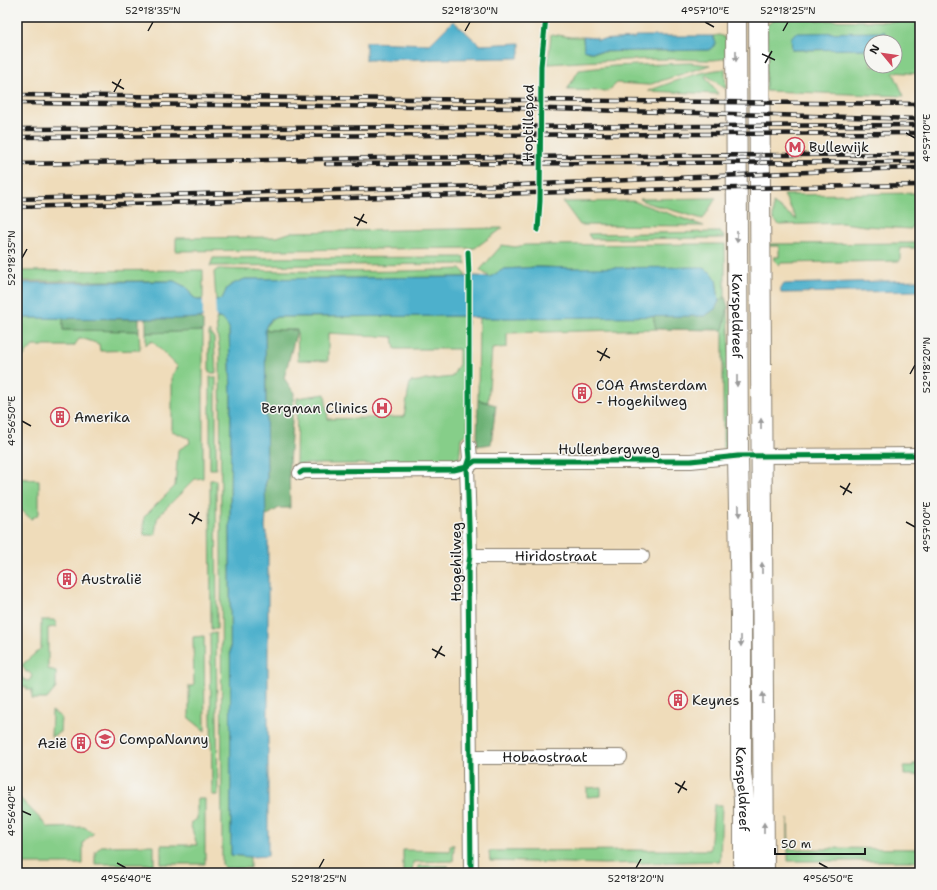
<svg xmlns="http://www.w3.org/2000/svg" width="937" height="890" viewBox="0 0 937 890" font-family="'Shantell Sans',sans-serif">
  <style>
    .green { fill: #86ce89; stroke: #517552; fill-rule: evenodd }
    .forest { fill: #6cb175; stroke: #446648 }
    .water { fill: #4db0cc; stroke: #346674 }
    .pier { fill: #efdcba }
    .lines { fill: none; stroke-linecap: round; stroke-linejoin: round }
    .street-casing { stroke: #867c6b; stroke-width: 16 }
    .secondary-casing { stroke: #867c6b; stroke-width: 22 }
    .street { stroke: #fff; stroke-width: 14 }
    .secondary { stroke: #fff; stroke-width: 20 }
    .rail-casing { stroke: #1c1c1c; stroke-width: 4.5 }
    .rail { stroke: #f6f6f2; stroke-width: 3; stroke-dasharray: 9; stroke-linecap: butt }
    .cycleway-casing { stroke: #f6f6f2; stroke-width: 8 }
    .cycleway { stroke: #00873e; stroke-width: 5 }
    .oneway { fill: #999 }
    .ticks { fill: none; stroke: #1c1c1c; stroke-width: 1.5 }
    .labels { text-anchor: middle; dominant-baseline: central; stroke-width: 3; stroke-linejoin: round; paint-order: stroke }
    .street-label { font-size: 14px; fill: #1c1c1c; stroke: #f6f6f2 }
    .poi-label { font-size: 14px; fill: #1c1c1c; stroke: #f6f6f2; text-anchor: start }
    .neatline { fill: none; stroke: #1c1c1c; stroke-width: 1.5 }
    .ticks-label { font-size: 10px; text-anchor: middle; fill: #1c1c1c }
  </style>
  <rect width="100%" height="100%" fill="#f6f6f2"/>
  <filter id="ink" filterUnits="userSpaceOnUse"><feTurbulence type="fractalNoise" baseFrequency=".025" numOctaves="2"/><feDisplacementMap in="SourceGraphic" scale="8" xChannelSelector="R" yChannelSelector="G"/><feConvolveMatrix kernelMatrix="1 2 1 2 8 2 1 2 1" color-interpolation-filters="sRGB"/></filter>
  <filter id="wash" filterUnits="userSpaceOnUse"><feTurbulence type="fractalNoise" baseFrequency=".012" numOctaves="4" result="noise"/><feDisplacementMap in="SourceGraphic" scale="16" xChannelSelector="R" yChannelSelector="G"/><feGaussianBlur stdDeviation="0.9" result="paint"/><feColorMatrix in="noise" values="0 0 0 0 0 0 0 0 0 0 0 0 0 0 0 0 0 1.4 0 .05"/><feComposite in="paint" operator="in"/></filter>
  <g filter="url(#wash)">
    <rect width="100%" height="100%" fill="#efdcba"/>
    <g class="green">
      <path d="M791,17H816V20L917,22L918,50H920V74L893,72L904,96L766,91V26C773,19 781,18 791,17ZM885,32V42H895V66H871V49L792,50Z"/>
      <path d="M551,34L571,37H583L584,50L590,52L709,50L715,39L713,36C715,36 717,35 719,35C729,36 728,49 728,55L726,58C711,62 693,59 677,59C634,59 591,61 548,64Z"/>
      <path d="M690,63L710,65L648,85L617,83L608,91L567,90L579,70L614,66Z"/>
      <path d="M725,69L726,89L706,75L705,76L718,94L648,91C673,82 699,71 725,69Z"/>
      <path d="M920,193V216L911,229L866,226L842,223L779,225L773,219V203L797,220L784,195Z"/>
      <path d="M716,198L703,219L647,203L640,199Z"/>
      <path d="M633,201L704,226L580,225L563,202Z"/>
      <path d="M503,228L475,248L176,251V238L277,237L292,232Z"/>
      <path d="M720,232L725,238L591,239L588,234Z"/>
      <path d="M920,243V248H901L900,255V261L780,263V265C777,264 775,261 774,257H779V246H767V244Z"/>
      <path d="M725,244V297L719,301L716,279L572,268L538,267L504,269L490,277L480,270L502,245L515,247L525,245Z"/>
      <path d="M464,257L466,264L210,266L213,258Z"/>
      <path d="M218,269C299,272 380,273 461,269L465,273L466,277L245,279L233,284L227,288L222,299L216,300L214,272Z"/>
      <path d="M203,270V299L197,300L192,296L186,287L174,281H17V271Z"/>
      <path d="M728,307L734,441L723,449V330Z"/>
      <path d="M467,316L468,432L461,438L459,464H296L297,398L325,394L328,419L404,417L410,382L452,377L459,364V349H395L393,337L328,333V361L298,360L297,330H265C267,323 270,320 277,317Z"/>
      <path d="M653,316L656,329L507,333V347L492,349L488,402L478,400L479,318Z"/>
      <path d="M17,318H63V330L139,331L140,350L100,351L99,344L84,339H79L74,346H33L17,363Z"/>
      <path d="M221,318L227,323L229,328L231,395L230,523L231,855L250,857V868H225L222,864L221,519L220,352L217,332L216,319Z"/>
      <path d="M203,331V478L195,479L162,512L157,519L155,535H144V517L175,486L178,450L190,443L189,438L172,431V375L178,367L152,341L146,345V333Z"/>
      <path d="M209,331L214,338L216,373H209Z"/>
      <rect x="210" y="377" width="6" height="92"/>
      <path d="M17,478L39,480V514L31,519L17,506Z"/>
      <path d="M210,480H216L217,629H211Z"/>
      <path d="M41,620H54L56,623V627L48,628V669L56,671V688L47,699H32V690H27V687L18,686L17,691V671L23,679L27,681L30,680L32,676L29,672H26L22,665L41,648Z"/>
      <path d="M216,633L218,795H212L210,634Z"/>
      <path d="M204,636L205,731L189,718V686H194L193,637Z"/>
      <path d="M52,711L61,717L60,732L51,737Z"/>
      <path d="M17,756H18V796L49,828L84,827L94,833L89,837L83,843V864H17Z"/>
      <path d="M913,764H920V775H904V766H913Z"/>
      <path d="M601,787V796L587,797V788Z"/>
      <path d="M197,799H205V864H161V845H197L190,823L197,819Z"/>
      <path d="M714,805H722L720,861L605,864L490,861L489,851L635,850H710Z"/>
      <path d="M788,819L789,849H830L831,848L920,849V861H788Z"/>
      <path d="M154,845V864H95V852L101,846Z"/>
      <path d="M450,845H454L453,861L413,862L412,873H403V850L450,851Z"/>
      <path d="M418,866H449L440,873H418Z"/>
    </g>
    <g class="forest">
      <path d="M725,297L728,307L723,330L656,329L653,316H705L715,309L719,301Z"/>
      <path d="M63,318L139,319V331L63,330Z"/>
      <path d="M199,318L203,321V331L146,333V319Z"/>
      <path d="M265,330H297L284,378L294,393L289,465L290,508H279L266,516C265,504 263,491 267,479Z"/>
      <path d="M478,400L496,405L491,444L477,446Z"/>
    </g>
    <g class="water">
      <path d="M453,21L480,45L520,43V53L518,58L366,60V42L430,44Z"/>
      <path d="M885,32V42H871V49L792,50L791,38L795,33Z"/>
      <path d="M635,36H713L716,43L713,47L709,50L590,52L584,50L583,37L597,38V40L635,38Z"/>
      <path d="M538,267L572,268L701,267L712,273L716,279L719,301L715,309L705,316L514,318H479L466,316L277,317C270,320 267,322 265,330L267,479L265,485L266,516L265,528L268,541V856L250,857L231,855L230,523L231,395L229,328C226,322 223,319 216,317L178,319L17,318V283L174,281L186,287L192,296L197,300H216L222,299L227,288L233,284L245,279L466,277L476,276L490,277L504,269Z"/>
      <path d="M920,280V291L781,293C780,289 781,285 785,284Z"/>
    </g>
    <path class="pier" d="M203,298H215L216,319H203Z"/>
  </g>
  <g filter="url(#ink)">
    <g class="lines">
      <g class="street-casing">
        <g id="street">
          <path d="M469,447L470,458L467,467L470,556L468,568L471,873"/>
          <path d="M762,456L920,455"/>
          <path d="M300,473L303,471L454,470L467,467L475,461H691L738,456"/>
          <path id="s1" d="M470,556H642"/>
          <path id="s2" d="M470,757H620"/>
        </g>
      </g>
      <g class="secondary-casing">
        <g id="secondary">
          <path id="s3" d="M736,17L738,456L741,615V773L744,799V873"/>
          <path d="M759,17L764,873"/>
        </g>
      </g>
      <use href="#street" class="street"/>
      <use href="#secondary" class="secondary"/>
      <g class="rail-casing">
        <g id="rail">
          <path d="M17,95L920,104"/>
          <path d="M17,103L516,108L920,119"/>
          <path d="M17,129L920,125"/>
          <path d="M17,137L920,133"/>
          <path d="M17,164L379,158L920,154"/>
          <path d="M326,164L920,162"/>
          <path d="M17,199L519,185L877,169L920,168"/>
          <path d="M17,207L678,189L920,185"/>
        </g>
      </g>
      <use href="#rail" class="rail"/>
      <g class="cycleway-casing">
        <g id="cycleway">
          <path d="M538,230L540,201L541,66L546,17"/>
          <path d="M468,252L469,276V447L470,458L467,467L470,556L468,568L471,873"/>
          <path d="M300,473L303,471L454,470L467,467L475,461H691L738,456L920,455"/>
        </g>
      </g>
      <use href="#cycleway" class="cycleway"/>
    </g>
    <defs><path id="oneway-solid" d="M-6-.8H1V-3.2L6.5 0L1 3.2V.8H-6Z"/></defs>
    <g class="oneway">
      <use href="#oneway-solid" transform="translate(736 56) rotate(90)"/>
      <use href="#oneway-solid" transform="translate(760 159) rotate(-91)"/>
      <use href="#oneway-solid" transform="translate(737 237) rotate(90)"/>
      <use href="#oneway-solid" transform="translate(737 381) rotate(90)"/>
      <use href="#oneway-solid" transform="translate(761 424) rotate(-90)"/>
      <use href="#oneway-solid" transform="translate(739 511) rotate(89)"/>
      <use href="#oneway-solid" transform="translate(762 568) rotate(-90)"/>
      <use href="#oneway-solid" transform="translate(741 641) rotate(90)"/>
      <use href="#oneway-solid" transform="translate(763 698) rotate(-90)"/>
      <use href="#oneway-solid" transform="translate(764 828) rotate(-90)"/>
    </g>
  </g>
  <path class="ticks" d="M705,22L714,27M148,31L153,22M465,31L470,22M783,31L788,22M762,54L775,60M765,63L772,51M112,82L124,89M114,92L121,79M906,133L915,138M354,217L367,223M357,226L364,214M22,258L27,249M597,351L610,358M600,361L607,348M910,374L915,365M22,421L31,426M840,486L852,493M843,495L850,483M189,514L202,521M906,522L915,527M192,524L199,512M432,649L445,656M435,658L442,646M675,783L687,790M678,793L685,781M22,811L31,815M117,863L126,868M819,863L828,868M319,868L324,859M636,868L641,859"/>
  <defs>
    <g id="metro-ring" transform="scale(1)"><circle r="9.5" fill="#f6f6f2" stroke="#d1495b" stroke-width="1.5"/><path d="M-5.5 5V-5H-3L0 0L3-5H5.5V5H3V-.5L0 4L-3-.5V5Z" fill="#d1495b"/></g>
    <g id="building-ring" transform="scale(1)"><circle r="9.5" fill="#f6f6f2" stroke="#d1495b" stroke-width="1.5"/><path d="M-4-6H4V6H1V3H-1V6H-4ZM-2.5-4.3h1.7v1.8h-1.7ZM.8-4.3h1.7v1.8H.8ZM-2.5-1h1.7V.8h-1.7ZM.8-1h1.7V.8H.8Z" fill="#d1495b"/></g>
    <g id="hospital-ring" transform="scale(1)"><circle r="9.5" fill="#f6f6f2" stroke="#d1495b" stroke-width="1.5"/><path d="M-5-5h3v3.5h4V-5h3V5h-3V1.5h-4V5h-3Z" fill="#d1495b"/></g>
    <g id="school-ring" transform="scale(1)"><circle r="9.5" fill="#f6f6f2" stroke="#d1495b" stroke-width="1.5"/><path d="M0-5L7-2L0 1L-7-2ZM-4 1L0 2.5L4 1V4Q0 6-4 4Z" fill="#d1495b"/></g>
  </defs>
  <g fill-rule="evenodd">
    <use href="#metro-ring" x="795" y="147"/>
    <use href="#building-ring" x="582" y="393"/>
    <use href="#hospital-ring" x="382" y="408"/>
    <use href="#building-ring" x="60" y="417"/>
    <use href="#building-ring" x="67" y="579"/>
    <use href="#building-ring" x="678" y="700"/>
    <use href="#school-ring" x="105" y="739"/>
    <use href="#building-ring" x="81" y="743"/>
  </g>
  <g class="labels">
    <g class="street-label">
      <text transform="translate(528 123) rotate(-89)">Hoptillepad</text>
      <text stroke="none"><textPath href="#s3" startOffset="299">Karspeldreef</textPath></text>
      <text x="609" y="449">Hullenbergweg</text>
      <text stroke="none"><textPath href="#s1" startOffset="86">Hiridostraat</textPath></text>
      <text transform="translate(456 562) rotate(-90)">Hogehilweg</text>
      <text stroke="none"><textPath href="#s2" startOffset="75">Hobaostraat</textPath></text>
      <text stroke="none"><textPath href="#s3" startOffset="772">Karspeldreef</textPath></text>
    </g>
    <g class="poi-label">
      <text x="809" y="147">Bullewijk</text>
      <text x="596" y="385">COA Amsterdam<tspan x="596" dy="16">- Hogehilweg</tspan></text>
      <text x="368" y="408" text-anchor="end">Bergman Clinics</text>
      <text x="74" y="417">Amerika</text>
      <text x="81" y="579">Australië</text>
      <text x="692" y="700">Keynes</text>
      <text x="119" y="739">CompaNanny</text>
      <text x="67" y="743" text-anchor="end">Azië</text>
    </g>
  </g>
  <rect width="937" height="890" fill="none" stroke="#f6f6f2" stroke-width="44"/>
  <g transform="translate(883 54) rotate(299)"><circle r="19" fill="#f6f6f2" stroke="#9f9f9c"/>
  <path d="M0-3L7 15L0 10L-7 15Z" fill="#d1495b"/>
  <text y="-6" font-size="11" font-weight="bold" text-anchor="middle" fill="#1c1c1c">N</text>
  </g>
  <path d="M775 848v6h90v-6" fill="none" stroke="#1c1c1c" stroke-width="2"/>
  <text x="781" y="848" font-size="12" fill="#1c1c1c" stroke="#f6f6f2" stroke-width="3" paint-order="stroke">50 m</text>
  <rect x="22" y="22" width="893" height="846" class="neatline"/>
  <g class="ticks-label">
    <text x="153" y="14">52°18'35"N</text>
    <text x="470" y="14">52°18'30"N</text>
    <text x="705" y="14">4°57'10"E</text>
    <text x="788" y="14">52°18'25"N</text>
    <text transform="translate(926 138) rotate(-90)" y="4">4°57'10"E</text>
    <text transform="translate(11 258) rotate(-90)" y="4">52°18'35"N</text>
    <text transform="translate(926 365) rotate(-90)" y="4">52°18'20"N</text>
    <text transform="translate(11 421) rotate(-90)" y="4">4°56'50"E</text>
    <text transform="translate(926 527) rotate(-90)" y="4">4°57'00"E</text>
    <text transform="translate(11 811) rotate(-90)" y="4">4°56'40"E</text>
    <text x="126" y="882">4°56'40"E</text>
    <text x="319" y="882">52°18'25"N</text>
    <text x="636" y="882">52°18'20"N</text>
    <text x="828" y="882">4°56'50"E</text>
  </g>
</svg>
